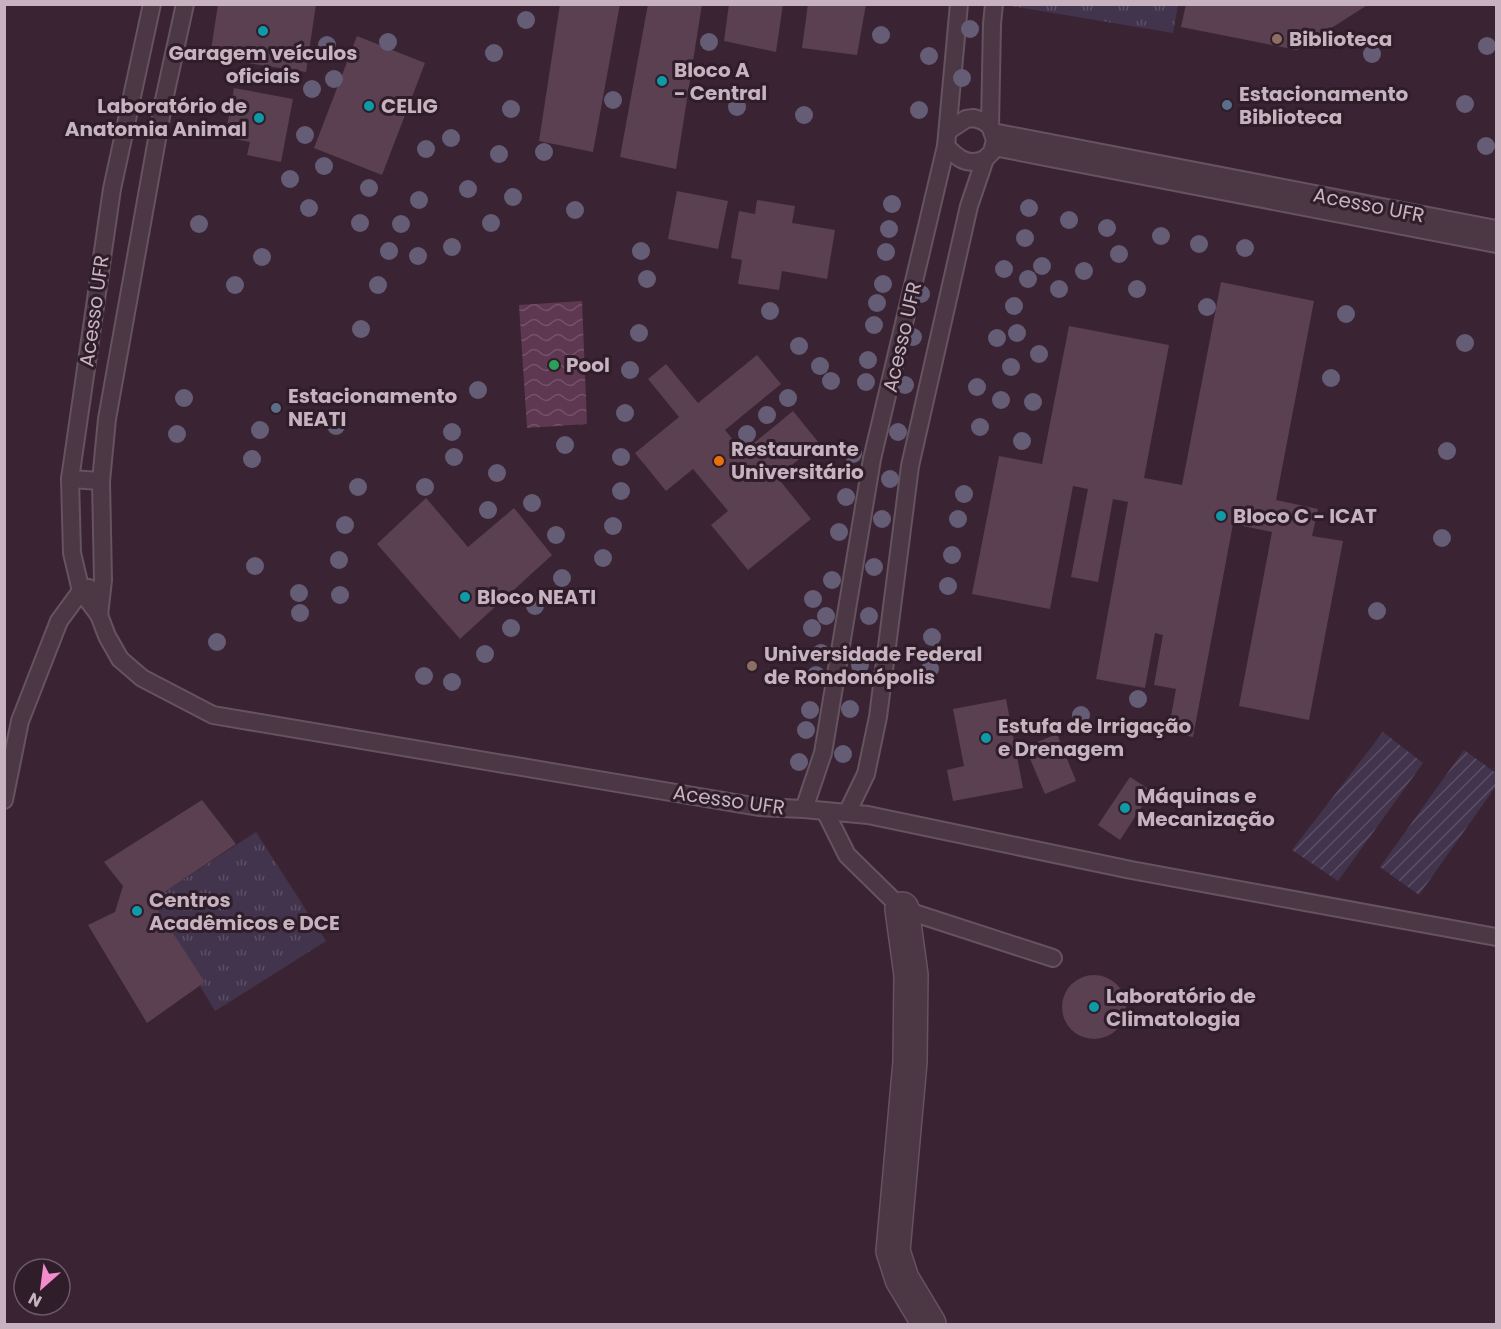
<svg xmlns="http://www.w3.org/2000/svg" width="1501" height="1329" viewBox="0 0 1501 1329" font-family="Poppins,sans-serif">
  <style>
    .grass { fill: url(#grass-tufts) }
    .garden { fill: url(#garden-furrows) }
    .water { fill: url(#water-waves) }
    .building { fill: #5a4051 }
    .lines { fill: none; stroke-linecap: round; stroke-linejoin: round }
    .service-casing { stroke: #65535f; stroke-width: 20 }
    .minor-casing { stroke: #65535f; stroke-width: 36 }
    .service { stroke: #4b3844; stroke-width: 16 }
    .minor { stroke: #4b3844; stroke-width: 33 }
    .tree { fill: #655c75 }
    .culture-dot { fill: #0f9aa8; stroke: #2f1d29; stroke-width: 2 }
    .education-dot { fill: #8d6e63; stroke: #2f1d29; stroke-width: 2 }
    .service-dot { fill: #5c6f8a; stroke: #2f1d29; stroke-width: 2 }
    .leisure-dot { fill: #2e9e5b; stroke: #2f1d29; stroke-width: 2 }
    .food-dot { fill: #e8710a; stroke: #2f1d29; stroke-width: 2 }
    .labels { text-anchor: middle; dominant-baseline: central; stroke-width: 6; stroke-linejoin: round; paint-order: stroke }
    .poi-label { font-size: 20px; font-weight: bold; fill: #c6b3bf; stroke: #2f1d29; text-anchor: start }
    .street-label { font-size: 20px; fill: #c6b3bf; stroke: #2f1d29 }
  </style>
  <defs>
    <pattern id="grass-tufts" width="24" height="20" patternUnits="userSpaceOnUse" patternTransform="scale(1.5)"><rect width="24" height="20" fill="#42344d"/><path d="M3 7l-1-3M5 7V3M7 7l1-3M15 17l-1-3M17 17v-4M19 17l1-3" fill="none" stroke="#5c4f65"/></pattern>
    <pattern id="garden-furrows" width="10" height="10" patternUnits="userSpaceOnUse" patternTransform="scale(1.5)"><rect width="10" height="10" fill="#42344d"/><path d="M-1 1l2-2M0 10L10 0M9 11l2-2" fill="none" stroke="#5c4f65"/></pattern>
    <pattern id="water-waves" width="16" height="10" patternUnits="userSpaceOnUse" patternTransform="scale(1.5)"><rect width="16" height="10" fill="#5e3751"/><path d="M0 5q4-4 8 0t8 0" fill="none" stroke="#745268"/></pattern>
  </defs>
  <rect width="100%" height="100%" fill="#3a2433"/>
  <g class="grass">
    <path d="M999,4L1178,5L1173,33Z"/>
    <path d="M256,832L326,941L215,1011L200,986L205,982L158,910L163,893Z"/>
  </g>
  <g class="garden">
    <path d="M1383,732L1423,763L1338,881L1292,850Z"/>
    <path d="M1464,750L1496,773V786L1419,895L1380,867Z"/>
  </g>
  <path class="water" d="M582,301L587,424L527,428L519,305Z"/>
  <g class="building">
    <path d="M218,4H316L306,72L210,57Z"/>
    <path d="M560,4H620L593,152L539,141Z"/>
    <path d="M648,4H702L676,169L620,157Z"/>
    <path d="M729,4H783L776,52L724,41Z"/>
    <path d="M808,4H866L857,55L802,48Z"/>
    <path d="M1186,4H1369L1297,50L1181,27Z"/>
    <path d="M357,36L425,63L382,175L314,148Z"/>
    <path d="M234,88L293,99L281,162L247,155L250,142L225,137Z"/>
    <path d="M677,191L728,201L718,249L668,239Z"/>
    <path d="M757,200L795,206L792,223L835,230L827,279L782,271L779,290L738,284L742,260L731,258L739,211L755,214Z"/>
    <path d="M1221,282L1314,301L1276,500L1318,509L1312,536L1343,541L1309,720L1239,706L1272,532L1233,524L1193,737L1168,732L1176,689L1154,685L1163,635L1155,633L1145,688L1096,679L1128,502L1113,499L1098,582L1071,577L1088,489L1073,486L1050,609L972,594L999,456L1042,464L1069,326L1169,345L1144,478L1182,485Z"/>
    <path d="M757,355L781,384L725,430L743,452L793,411L819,443L777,477L811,519L748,570L711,525L728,511L693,469L666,491L635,453L679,417L648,379L666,364L698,403Z"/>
    <path d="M426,498L468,547L514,508L552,555L460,639L377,544Z"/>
    <path d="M1006,699L1023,788L953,801L947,770L964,766L953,709Z"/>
    <path d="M1057,734L1076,781L1045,794L1025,747Z"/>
    <path d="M1130,777L1152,791L1120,840L1098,825Z"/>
    <path d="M202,800L236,844L163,893L158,910L205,982L147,1023L88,925L115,912L123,886L104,862Z"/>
    <circle cx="1094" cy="1007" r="32"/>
  </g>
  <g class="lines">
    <g class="service-casing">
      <g id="service">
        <path d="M152,4L112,189L70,479L72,553L81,591L99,615L107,636L120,659L142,678L213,715L759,807L804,809L868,815L1131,870L1496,937"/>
        <path d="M990,126L992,24L994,4"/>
        <path d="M993,132L1496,229"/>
        <path d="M946,146C957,158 968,167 985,159"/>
        <path d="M994,147L1496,244"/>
        <path d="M70,479L101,481"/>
        <path d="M99,615L103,580L101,481L107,419L164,100L185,4"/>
        <path d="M4,800L20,721L59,621L81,591L89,588"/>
        <path d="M804,809L823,753L872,459L946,146L959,4"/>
        <path d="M825,811L847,855L902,909L1053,958"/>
        <path d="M847,813L866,774L878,717L910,466L969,206L985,159L992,152L995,140L990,126L983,121L974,118L966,119L948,131"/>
      </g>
    </g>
    <g class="minor-casing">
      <path id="minor" d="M902,909L911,975L910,1062L893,1251L902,1279L929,1324"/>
    </g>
    <use href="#service" class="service"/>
    <use href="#minor" class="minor"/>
  </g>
  <g class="tree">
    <circle cx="526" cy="20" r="9"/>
    <circle cx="970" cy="29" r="9"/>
    <circle cx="881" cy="35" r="9"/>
    <circle cx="388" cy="42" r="9"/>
    <circle cx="709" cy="42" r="9"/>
    <circle cx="327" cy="45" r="9"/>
    <circle cx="1487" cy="46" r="9"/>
    <circle cx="494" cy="53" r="9"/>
    <circle cx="1372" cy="54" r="9"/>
    <circle cx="929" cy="56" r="9"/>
    <circle cx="962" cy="78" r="9"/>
    <circle cx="334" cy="79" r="9"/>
    <circle cx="312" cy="89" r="9"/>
    <circle cx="613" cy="100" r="9"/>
    <circle cx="1465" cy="104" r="9"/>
    <circle cx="737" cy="107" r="9"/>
    <circle cx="511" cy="109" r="9"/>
    <circle cx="919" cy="110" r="9"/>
    <circle cx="804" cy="115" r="9"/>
    <circle cx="305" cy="135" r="9"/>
    <circle cx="451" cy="138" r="9"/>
    <circle cx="1486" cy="146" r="9"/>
    <circle cx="426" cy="149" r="9"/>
    <circle cx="544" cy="152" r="9"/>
    <circle cx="499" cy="154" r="9"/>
    <circle cx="324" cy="166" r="9"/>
    <circle cx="290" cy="179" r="9"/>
    <circle cx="369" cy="188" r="9"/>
    <circle cx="468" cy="189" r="9"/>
    <circle cx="513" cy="197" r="9"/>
    <circle cx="419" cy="200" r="9"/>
    <circle cx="892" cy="204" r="9"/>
    <circle cx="309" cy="208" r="9"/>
    <circle cx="1029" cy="208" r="9"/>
    <circle cx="575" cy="210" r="9"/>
    <circle cx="1069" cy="220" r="9"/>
    <circle cx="360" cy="223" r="9"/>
    <circle cx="491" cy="223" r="9"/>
    <circle cx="199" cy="224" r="9"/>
    <circle cx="401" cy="224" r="9"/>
    <circle cx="1107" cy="228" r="9"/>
    <circle cx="889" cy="229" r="9"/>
    <circle cx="1161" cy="236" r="9"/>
    <circle cx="1025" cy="238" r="9"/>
    <circle cx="1199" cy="244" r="9"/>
    <circle cx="452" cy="247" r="9"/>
    <circle cx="1245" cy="248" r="9"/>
    <circle cx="389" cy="251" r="9"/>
    <circle cx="641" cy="251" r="9"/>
    <circle cx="886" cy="252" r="9"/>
    <circle cx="1119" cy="254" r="9"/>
    <circle cx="418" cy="256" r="9"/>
    <circle cx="262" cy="257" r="9"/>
    <circle cx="1042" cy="266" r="9"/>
    <circle cx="1004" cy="269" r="9"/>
    <circle cx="1084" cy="271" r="9"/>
    <circle cx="647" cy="279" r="9"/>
    <circle cx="1028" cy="279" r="9"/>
    <circle cx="883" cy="284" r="9"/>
    <circle cx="235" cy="285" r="9"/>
    <circle cx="378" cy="285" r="9"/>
    <circle cx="1059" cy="289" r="9"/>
    <circle cx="1137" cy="289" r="9"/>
    <circle cx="921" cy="294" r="9"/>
    <circle cx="877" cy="303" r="9"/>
    <circle cx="1014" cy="306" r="9"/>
    <circle cx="1207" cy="307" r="9"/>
    <circle cx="770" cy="311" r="9"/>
    <circle cx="1346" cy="314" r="9"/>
    <circle cx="874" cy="325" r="9"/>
    <circle cx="361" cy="329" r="9"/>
    <circle cx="639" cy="333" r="9"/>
    <circle cx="1017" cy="333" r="9"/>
    <circle cx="913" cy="337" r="9"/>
    <circle cx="997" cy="338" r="9"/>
    <circle cx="1465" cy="343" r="9"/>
    <circle cx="799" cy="346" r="9"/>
    <circle cx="1039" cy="354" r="9"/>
    <circle cx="868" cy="360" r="9"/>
    <circle cx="820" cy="366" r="9"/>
    <circle cx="1011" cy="367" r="9"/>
    <circle cx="630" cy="370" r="9"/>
    <circle cx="1331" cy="378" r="9"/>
    <circle cx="831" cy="381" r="9"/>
    <circle cx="866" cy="382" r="9"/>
    <circle cx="905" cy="385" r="9"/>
    <circle cx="977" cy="387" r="9"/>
    <circle cx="478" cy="390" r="9"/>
    <circle cx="184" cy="398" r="9"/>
    <circle cx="788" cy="398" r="9"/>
    <circle cx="1001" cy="400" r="9"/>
    <circle cx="1033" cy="402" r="9"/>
    <circle cx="625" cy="413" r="9"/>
    <circle cx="767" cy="415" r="9"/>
    <circle cx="336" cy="426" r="9"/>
    <circle cx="980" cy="427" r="9"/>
    <circle cx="260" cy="430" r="9"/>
    <circle cx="452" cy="432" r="9"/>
    <circle cx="898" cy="432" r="9"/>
    <circle cx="177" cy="434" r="9"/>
    <circle cx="747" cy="434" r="9"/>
    <circle cx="1022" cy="441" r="9"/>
    <circle cx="565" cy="445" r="9"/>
    <circle cx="1447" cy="451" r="9"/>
    <circle cx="853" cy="454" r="9"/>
    <circle cx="454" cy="457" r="9"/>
    <circle cx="621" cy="457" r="9"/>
    <circle cx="252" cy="459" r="9"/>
    <circle cx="497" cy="473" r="9"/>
    <circle cx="890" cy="479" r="9"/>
    <circle cx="358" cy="487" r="9"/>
    <circle cx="425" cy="487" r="9"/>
    <circle cx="621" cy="491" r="9"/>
    <circle cx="964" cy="494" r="9"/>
    <circle cx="846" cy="497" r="9"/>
    <circle cx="532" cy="503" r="9"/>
    <circle cx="488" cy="510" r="9"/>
    <circle cx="882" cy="519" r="9"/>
    <circle cx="958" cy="519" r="9"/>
    <circle cx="345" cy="525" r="9"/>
    <circle cx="613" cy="526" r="9"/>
    <circle cx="839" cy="532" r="9"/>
    <circle cx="556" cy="535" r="9"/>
    <circle cx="1442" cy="538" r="9"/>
    <circle cx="952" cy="555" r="9"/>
    <circle cx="603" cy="558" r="9"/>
    <circle cx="339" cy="560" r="9"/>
    <circle cx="255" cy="566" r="9"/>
    <circle cx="874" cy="567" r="9"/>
    <circle cx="562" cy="578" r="9"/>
    <circle cx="832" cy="580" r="9"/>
    <circle cx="948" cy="586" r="9"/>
    <circle cx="299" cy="593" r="9"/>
    <circle cx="340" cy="595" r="9"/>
    <circle cx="813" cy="599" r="9"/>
    <circle cx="535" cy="606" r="9"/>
    <circle cx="1377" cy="611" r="9"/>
    <circle cx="300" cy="613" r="9"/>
    <circle cx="826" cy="616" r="9"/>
    <circle cx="869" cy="616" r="9"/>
    <circle cx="511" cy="628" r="9"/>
    <circle cx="812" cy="628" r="9"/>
    <circle cx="932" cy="637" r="9"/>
    <circle cx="217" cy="642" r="9"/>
    <circle cx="821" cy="653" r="9"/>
    <circle cx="485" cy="654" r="9"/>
    <circle cx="860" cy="665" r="9"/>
    <circle cx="930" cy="669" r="9"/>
    <circle cx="816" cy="675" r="9"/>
    <circle cx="424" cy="676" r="9"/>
    <circle cx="452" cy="682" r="9"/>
    <circle cx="1138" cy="699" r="9"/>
    <circle cx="850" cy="709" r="9"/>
    <circle cx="810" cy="710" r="9"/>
    <circle cx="1081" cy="715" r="9"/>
    <circle cx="806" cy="730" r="9"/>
    <circle cx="843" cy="754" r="9"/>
    <circle cx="799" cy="762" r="9"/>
  </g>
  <g class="culture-dot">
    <circle cx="263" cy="31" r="6"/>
    <circle cx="662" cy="81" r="6"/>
    <circle cx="369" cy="106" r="6"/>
    <circle cx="259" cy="118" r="6"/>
    <circle cx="1221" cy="516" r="6"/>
    <circle cx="465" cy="597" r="6"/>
    <circle cx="986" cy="738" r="6"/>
    <circle cx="1125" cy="808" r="6"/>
    <circle cx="137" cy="911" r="6"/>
    <circle cx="1094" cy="1007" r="6"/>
  </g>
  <g class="education-dot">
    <circle cx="1277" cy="39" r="6"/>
    <circle cx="752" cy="666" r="6"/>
  </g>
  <g class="service-dot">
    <circle cx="1227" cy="105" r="6"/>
    <circle cx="276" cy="408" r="6"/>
  </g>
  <circle class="leisure-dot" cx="554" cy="365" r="6"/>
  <circle class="food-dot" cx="719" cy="461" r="6"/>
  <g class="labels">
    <g class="poi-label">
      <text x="1289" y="39">Biblioteca</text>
      <text x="263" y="53" text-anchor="middle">Garagem veículos<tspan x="263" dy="23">oficiais</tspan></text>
      <text x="674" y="70">Bloco A<tspan x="674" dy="23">- Central</tspan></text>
      <text x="1239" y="94">Estacionamento<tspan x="1239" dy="23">Biblioteca</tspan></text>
      <text x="247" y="106" text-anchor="end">Laboratório de<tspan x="247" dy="23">Anatomia Animal</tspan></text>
      <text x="381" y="106">CELIG</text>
      <text x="566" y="365">Pool</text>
      <text x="288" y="396">Estacionamento<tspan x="288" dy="23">NEATI</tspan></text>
      <text x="731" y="449">Restaurante<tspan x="731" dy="23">Universitário</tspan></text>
      <text x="1233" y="516">Bloco C - ICAT</text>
      <text x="477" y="597">Bloco NEATI</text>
      <text x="764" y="654">Universidade Federal<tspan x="764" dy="23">de Rondonópolis</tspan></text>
      <text x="998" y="726">Estufa de Irrigação<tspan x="998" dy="23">e Drenagem</tspan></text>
      <text x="1137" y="796">Máquinas e<tspan x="1137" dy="23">Mecanização</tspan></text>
      <text x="149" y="900">Centros<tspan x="149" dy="23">Acadêmicos e DCE</tspan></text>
      <text x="1106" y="996">Laboratório de<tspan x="1106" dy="23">Climatologia</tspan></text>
    </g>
    <g class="street-label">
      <text transform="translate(1369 205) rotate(11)">Acesso UFR</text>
      <text transform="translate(94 311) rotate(-82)">Acesso UFR</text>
      <text transform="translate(902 337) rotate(-77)">Acesso UFR</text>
      <text transform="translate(729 800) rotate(8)">Acesso UFR</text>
    </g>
  </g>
  <rect width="1501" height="1329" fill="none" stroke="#c6b3bf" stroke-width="12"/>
  <g transform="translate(42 1287) rotate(208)"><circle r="28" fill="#2f1d29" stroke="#6b5965" stroke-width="1.5"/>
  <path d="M0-4.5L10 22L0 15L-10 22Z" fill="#f28ccd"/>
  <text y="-9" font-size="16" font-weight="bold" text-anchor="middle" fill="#c6b3bf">N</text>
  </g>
</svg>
